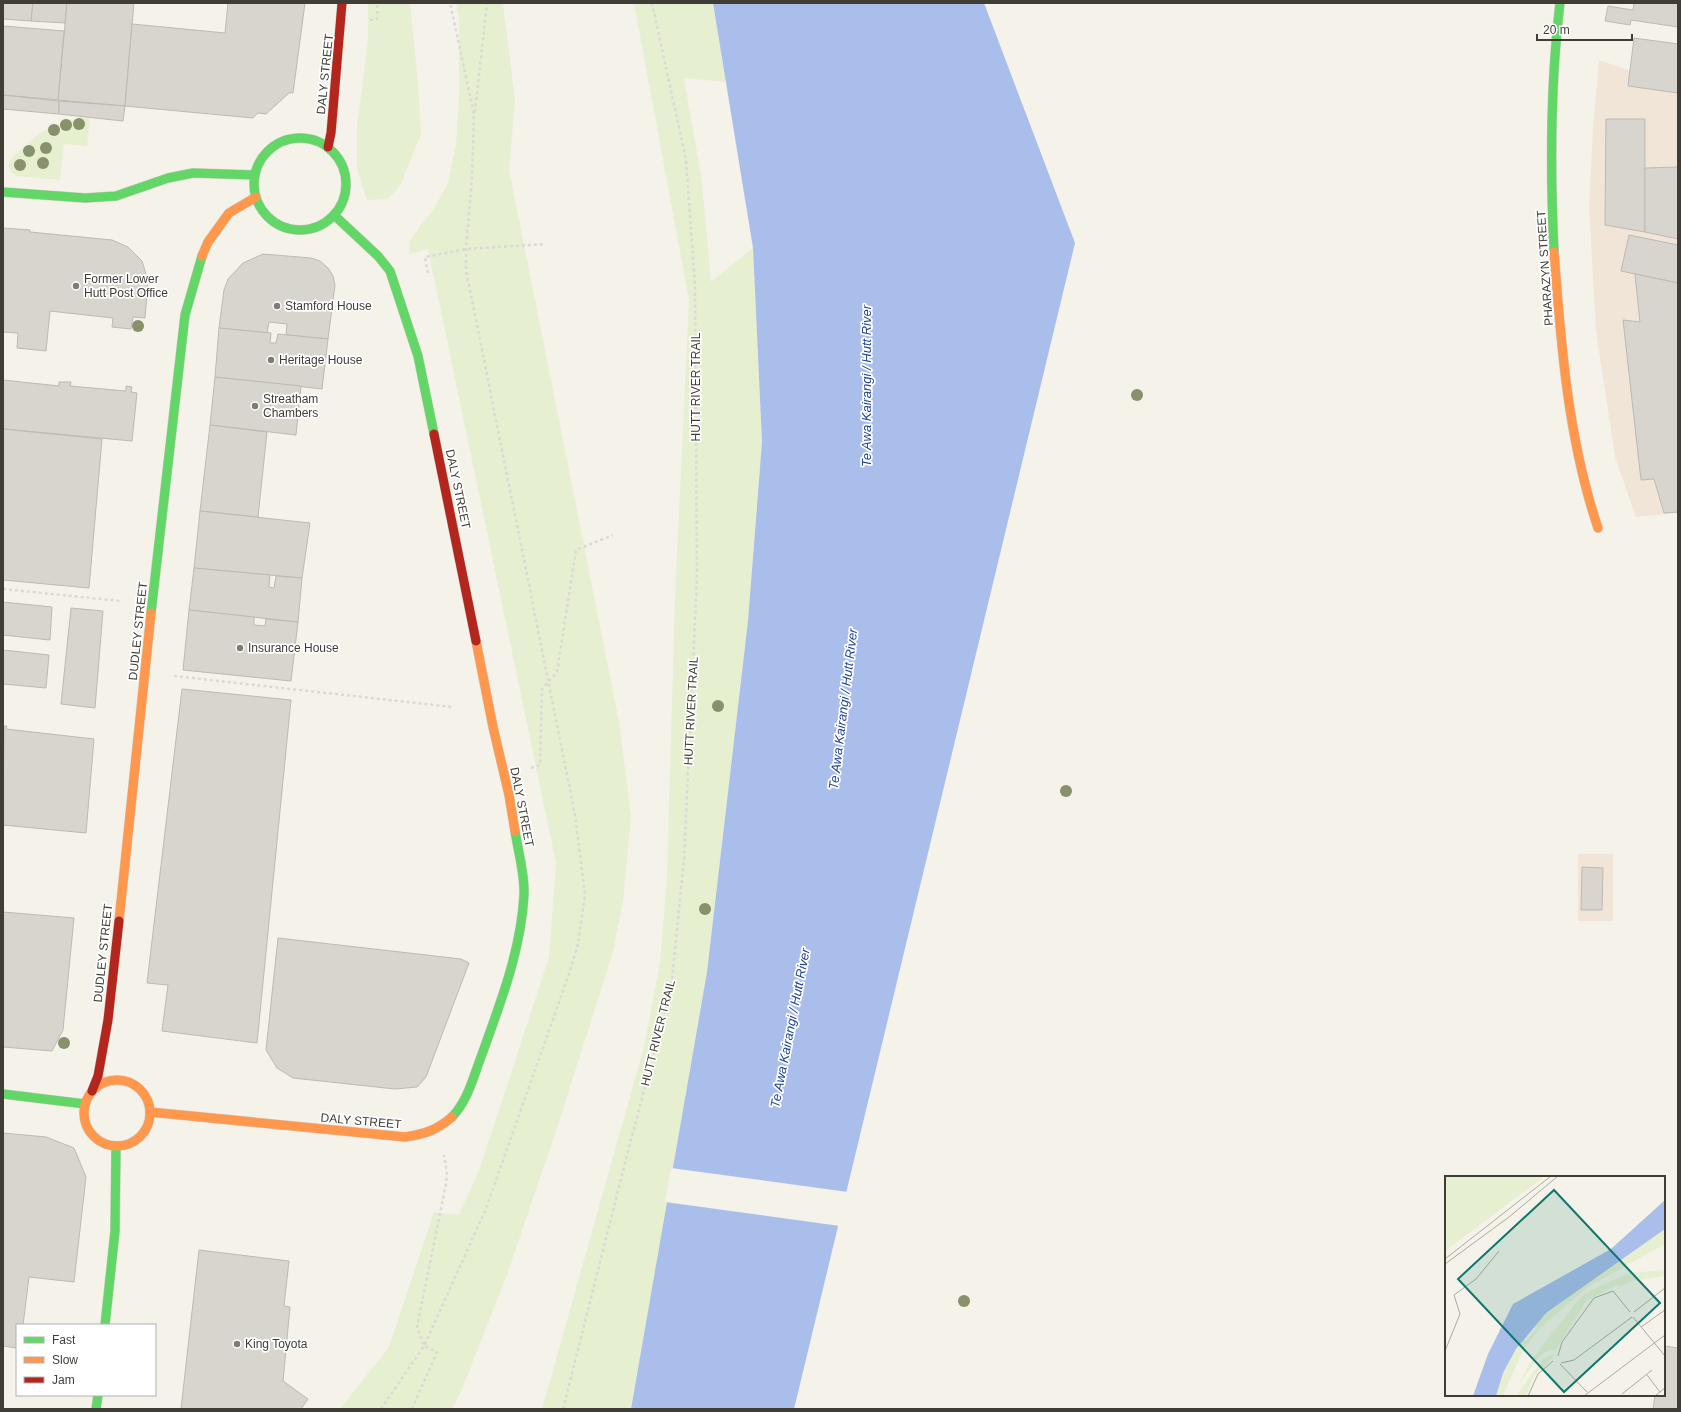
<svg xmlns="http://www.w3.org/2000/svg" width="1681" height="1412" viewBox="0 0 1681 1412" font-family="Helvetica,sans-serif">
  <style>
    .industrial { fill: #f1e5d8 }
    .green { fill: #e7efd1 }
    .water { fill: #a9beea }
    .pier { fill: #f5f2e9 }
    .building { fill: #d8d4ce; stroke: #bdb9b3 }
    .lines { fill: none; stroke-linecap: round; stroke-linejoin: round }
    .fast-casing { stroke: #d1cfc7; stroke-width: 10 }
    .slow-casing { stroke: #d1cfc7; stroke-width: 10 }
    .jam-casing { stroke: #d1cfc7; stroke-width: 10 }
    .path { stroke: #dad9d6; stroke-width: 2.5; stroke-dasharray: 3 3; stroke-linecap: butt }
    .fast { stroke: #63d668; stroke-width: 9 }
    .slow { stroke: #ff974d; stroke-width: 9 }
    .jam { stroke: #b3261e; stroke-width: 9 }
    .tree { fill: #88906c }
    .poi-dot { fill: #7f7c75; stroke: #fff; stroke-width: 1.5 }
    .labels { text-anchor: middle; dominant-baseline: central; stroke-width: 3.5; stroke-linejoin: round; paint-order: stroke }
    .street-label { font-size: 12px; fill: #3f3d36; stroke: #fff }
    .poi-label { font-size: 12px; fill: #3f3d36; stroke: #fff; text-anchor: start }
    .water-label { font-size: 13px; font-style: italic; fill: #234391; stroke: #fff }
    .inset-road { fill: none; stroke: #acaaa1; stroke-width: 1 }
    .view { fill: #0f766e; fill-opacity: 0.15; stroke: #0f766e; stroke-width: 2 }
    .inset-edge { fill: none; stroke: #3f3d36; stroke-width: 2 }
  </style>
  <rect width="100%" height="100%" fill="#f5f2e9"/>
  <g class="industrial">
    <path d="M1599,60L1678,87V513L1636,517L1615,457L1596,331L1589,207L1593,129Z"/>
    <rect x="1578" y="854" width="35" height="67"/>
  </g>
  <g class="green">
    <path d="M368,3H410L418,83L421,134L400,186L387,199L367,200L357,169V126L368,41Z"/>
    <path d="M456,3H503L515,101L509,170L619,722L631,816L623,901L613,952L558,1125L507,1275L462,1389L452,1409H340L389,1347L434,1212L459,1215L480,1168L549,957L556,863L428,249L409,254L410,241L420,226L432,212L448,183L456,144L459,98V19Z"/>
    <path d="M634,3H713L726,82L684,78L702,182L711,282L753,248L762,442L748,621L707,972L631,1409H542L644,1047L660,963L667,877L675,597L689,300Z"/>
    <path d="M81,118H90L87,146L64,144L60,180L16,176C9,171 6,167 11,159C35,136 47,124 81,118Z"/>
  </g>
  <path class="water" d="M713,3H984L1075,243L794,1409H631L707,972L748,621L762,442L753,248Z"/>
  <path class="pier" d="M671,1168L848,1192L840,1226L665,1202Z"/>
  <g class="building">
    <path d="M3,3H33L31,21L3,19Z"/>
    <path d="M33,3H67L65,23L31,21Z"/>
    <path d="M67,3H134L125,106L58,100Z"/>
    <path d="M228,3H305L293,93H289L266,114L258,113L253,118L125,106L132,24L225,33Z"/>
    <path d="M1634,3H1678V27L1631,20L1630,25L1605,21L1608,6L1633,10Z"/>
    <path d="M3,26L64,31L58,100L3,95Z"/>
    <path d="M1634,38L1678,44V93L1628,86Z"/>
    <path d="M3,95L59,101V114L3,109Z"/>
    <path d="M59,101L125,106L123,121L59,114Z"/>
    <path d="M1606,119H1645V232L1605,225Z"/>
    <path d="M1678,167V239L1645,232V168Z"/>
    <path d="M3,228L30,230V232L112,240L128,247L142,261L148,281L145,318L133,317L131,329L112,327L113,318L50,311L46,351L17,348L18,333L3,332Z"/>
    <path d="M1629,235L1678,245V283L1621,271Z"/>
    <path d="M263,254L311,258L320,261L328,268L333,276L335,285L328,339L286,335L287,324L269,322L267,333L219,328L224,290L228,279L243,263Z"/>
    <path d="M1635,274L1678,283V512L1664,513L1654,479L1641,480L1623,320L1640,322Z"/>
    <path d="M219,328L271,333L270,343H276L278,334L328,339L322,389L215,377Z"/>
    <path d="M215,377L301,386L296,435L210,425Z"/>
    <path d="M3,380L59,386V382H71L70,386L126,391V386L132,387L131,392L137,393L132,441L3,429Z"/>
    <path d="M210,425L267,432L258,517L200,511Z"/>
    <path d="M3,429L102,439L89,588L3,580Z"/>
    <path d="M200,511L310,523L302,578L194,568Z"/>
    <path d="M194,568L270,575L269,587L274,588L276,576L302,578L298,622L189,610Z"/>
    <path d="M3,602L52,607L50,640L3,635Z"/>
    <path d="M71,608L103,611L95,708L61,704Z"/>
    <path d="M189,610L254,617V625L265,626L266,619L298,622L291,681L183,670Z"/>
    <path d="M3,650L49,655L46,688L3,684Z"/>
    <path d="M182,689L291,700L257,1043L162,1031L168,985L147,983Z"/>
    <path d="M4,726H7L6,729L94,739L86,833L3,825Z"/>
    <path d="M1582,867L1603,868L1602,910H1581Z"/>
    <path d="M3,912L74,918L63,1030L52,1051L3,1047Z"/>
    <path d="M278,938L461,959L469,963L426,1077L417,1087L395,1089L293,1078L277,1068L266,1050Z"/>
    <path d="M3,1133L46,1137L74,1148L86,1177L74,1282L29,1277L23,1325H17V1348L3,1346Z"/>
    <path d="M199,1250L289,1261L284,1306L290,1307L283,1381L308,1399L301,1409H181Z"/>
    <path d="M1664,1346L1678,1348V1409H1653L1655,1395H1664Z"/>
  </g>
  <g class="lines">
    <g class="fast-casing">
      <g id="fast">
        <circle cx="300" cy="184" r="46"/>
        <path d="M3,192L85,198L116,196L168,178L193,173L255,175"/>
        <path d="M334,215L378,256L390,271L418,356L434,434"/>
        <path d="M1554,252C1550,169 1550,86 1560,3"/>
        <path d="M151,613L185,315L202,256"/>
        <path d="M3,1094L85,1104"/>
        <path d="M452,1117C468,1100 473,1078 481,1057C500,1004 521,951 524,895C525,874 518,851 515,831"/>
        <path d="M105,1325L115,1231L116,1146"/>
        <path d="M96,1409L98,1395"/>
      </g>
    </g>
    <g class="slow-casing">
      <g id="slow">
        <path d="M1554,252C1561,345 1568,439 1598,528"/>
        <path d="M202,256L208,242L229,213L256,197"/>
        <path d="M476,641L493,727L509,795L515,831"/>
        <path d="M119,921L151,613"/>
        <circle cx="117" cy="1113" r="33"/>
        <path d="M150,1112L405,1137C425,1134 437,1130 452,1117"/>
      </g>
    </g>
    <g class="jam-casing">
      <g id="jam">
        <path d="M328,147L331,133L342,3"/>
        <path d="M434,434L476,641"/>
        <path d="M92,1091L98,1076L108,1020L119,921"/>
      </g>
    </g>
    <g class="path">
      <path d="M370,20L377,19V3"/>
      <path d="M475,112L487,3"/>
      <path d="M428,273L425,257L466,249L546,244"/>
      <path d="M3,589L120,601"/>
      <path d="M174,676L452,707"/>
      <path d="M531,768L540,765L542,689L557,672L576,550L613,535"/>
      <path d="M381,1409L424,1346L485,1211L569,974L578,944L585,894L575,815L466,270V249L472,178L474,114L450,3"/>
      <path d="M412,1409L437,1352L424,1346L417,1327L446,1184L447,1172L444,1155"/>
      <path d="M563,1409L626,1159L671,989L684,859L697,576L695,284L686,160L652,3"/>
    </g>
    <use href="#fast" class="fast"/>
    <use href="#slow" class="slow"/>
    <use href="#jam" class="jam"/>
  </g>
  <g class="tree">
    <circle cx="79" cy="124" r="6"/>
    <circle cx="66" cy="125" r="6"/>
    <circle cx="54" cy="130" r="6"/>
    <circle cx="46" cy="148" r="6"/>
    <circle cx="29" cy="151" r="6"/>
    <circle cx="43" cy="163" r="6"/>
    <circle cx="20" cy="165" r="6"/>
    <circle cx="138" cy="326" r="6"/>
    <circle cx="1137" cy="395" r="6"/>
    <circle cx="718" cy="706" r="6"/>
    <circle cx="1066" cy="791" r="6"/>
    <circle cx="705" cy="909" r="6"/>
    <circle cx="64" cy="1043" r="6"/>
    <circle cx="964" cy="1301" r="6"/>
  </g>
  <g class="poi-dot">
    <circle cx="76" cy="286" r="4"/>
    <circle cx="277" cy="306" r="4"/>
    <circle cx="271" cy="360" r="4"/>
    <circle cx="255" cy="406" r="4"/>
    <circle cx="240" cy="648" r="4"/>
    <circle cx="237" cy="1344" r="4"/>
  </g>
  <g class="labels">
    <g class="street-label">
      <text transform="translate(325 74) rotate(-84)">DALY STREET</text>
      <text transform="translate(1545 268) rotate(-94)">PHARAZYN STREET</text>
      <text transform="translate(696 387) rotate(-90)">HUTT RIVER TRAIL</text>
      <text transform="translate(458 489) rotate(78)">DALY STREET</text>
      <text transform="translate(138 631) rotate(-84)">DUDLEY STREET</text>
      <text transform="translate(691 711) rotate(-87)">HUTT RIVER TRAIL</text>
      <text transform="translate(522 807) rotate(79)">DALY STREET</text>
      <text transform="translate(103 953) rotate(-84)">DUDLEY STREET</text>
      <text transform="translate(658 1033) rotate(-76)">HUTT RIVER TRAIL</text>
      <text transform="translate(361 1121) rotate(5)">DALY STREET</text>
    </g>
    <g class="poi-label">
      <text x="84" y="279">Former Lower<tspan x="84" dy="14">Hutt Post Office</tspan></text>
      <text x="285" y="306">Stamford House</text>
      <text x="279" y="360">Heritage House</text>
      <text x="263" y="399">Streatham<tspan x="263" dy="14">Chambers</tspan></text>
      <text x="248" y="648">Insurance House</text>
      <text x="245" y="1344">King Toyota</text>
    </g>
    <g class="water-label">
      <text transform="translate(866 386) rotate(-90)">Te Awa Kairangi / Hutt River</text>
      <text transform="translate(843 709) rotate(-83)">Te Awa Kairangi / Hutt River</text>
      <text transform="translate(790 1028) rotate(-79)">Te Awa Kairangi / Hutt River</text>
    </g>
  </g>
  <g transform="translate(1445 1176)">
    <rect width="220" height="220" fill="#f5f2e9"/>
    <path d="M0,0H100L0,75ZM220,53V68L143,111L96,151L77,176L58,220H51L58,197L71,173L79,162L81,165L93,151L88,150L101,137ZM220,94V100L186,105L174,111L172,109L142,124L111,173L100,176L91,184L73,210L87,183L135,122L145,115L184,97ZM108,178V181L89,200L81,220H71L98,183Z" fill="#e7efd1"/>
    <path d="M220,24V53L101,137L71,173L58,197L51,220H28L43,178L68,128L166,73Z" fill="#a9beea"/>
    <path class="inset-road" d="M0,83L106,0M0,88L64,41L113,0M189,136L220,112M188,141L220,180M196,151L220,134M0,175L15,138L9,119L31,103L54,75M113,180L117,166L149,122L168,115L185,136M116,187L129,184L187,141M115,188L142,216M202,199L215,216M177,218L207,194M83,220L93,198L108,185M139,220L220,159M210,220L220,212"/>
    <path class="view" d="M109,14L215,127L119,216L13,103Z"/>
    <rect width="220" height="220" class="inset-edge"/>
  </g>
  <rect width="1681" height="1412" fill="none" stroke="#3f3d36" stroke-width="8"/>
  <rect x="16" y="1324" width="140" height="72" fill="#ffffff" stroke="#b2b1af"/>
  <rect x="24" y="1337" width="20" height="6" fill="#63d668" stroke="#b2b1af"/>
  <text x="52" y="1344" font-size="12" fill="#3f3d36">Fast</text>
  <rect x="24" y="1357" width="20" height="6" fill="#ff974d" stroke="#b2b1af"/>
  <text x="52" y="1364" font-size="12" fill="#3f3d36">Slow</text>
  <rect x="24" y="1377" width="20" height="6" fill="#b3261e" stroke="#b2b1af"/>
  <text x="52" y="1384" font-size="12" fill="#3f3d36">Jam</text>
  <path d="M1537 34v6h95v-6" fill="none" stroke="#3f3d36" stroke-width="2"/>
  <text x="1543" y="34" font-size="12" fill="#3f3d36" stroke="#ffffff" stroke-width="3" paint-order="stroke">20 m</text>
</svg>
